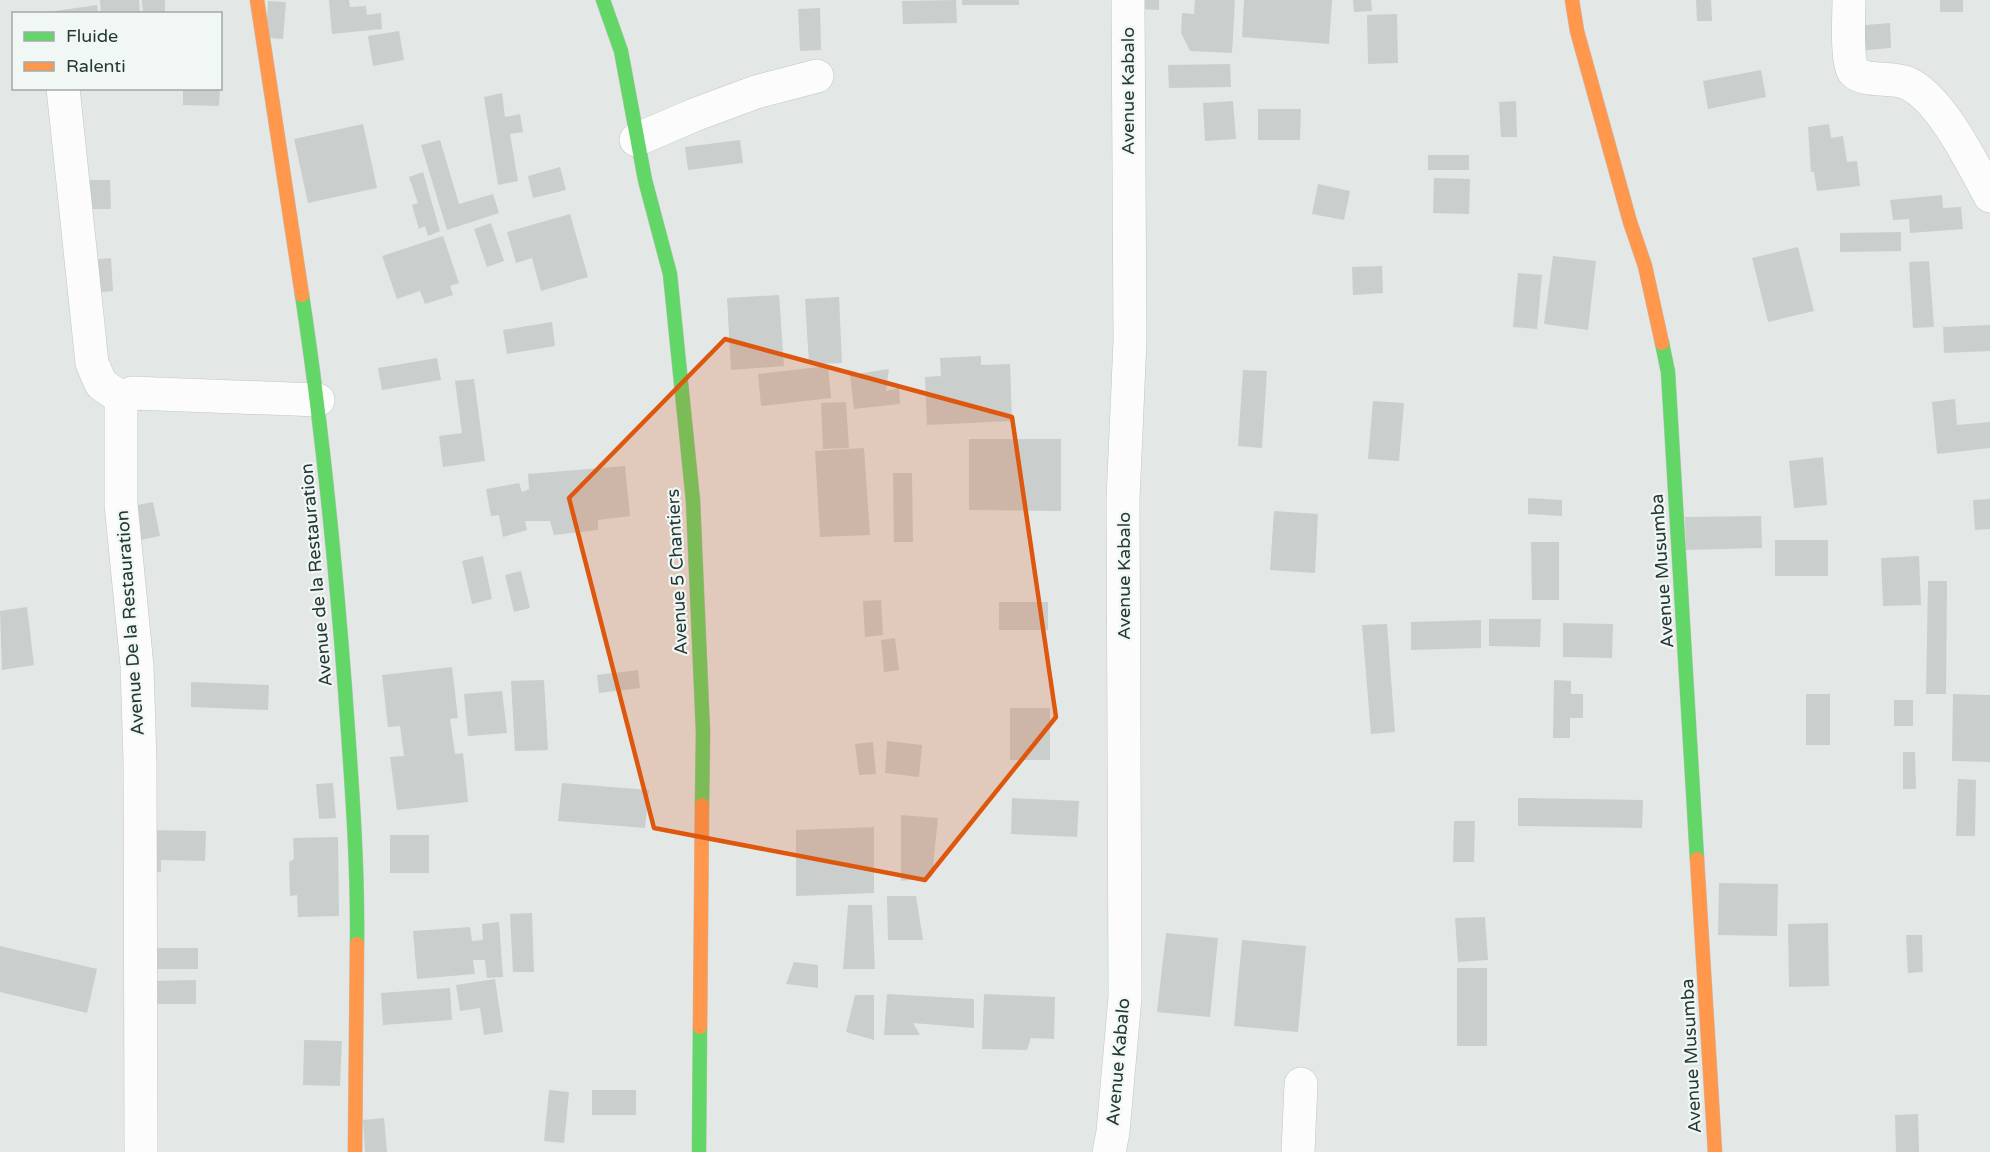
<svg xmlns="http://www.w3.org/2000/svg" width="1990" height="1152" viewBox="0 0 1990 1152" font-family="'Varela Round',sans-serif">
  <style>
    .building { fill: #cacfcd }
    .lines { fill: none; stroke-linecap: round; stroke-linejoin: round }
    .street-casing { stroke: #c0c5c3; stroke-width: 34 }
    .fast-casing { stroke: #c0c5c3; stroke-width: 15 }
    .slow-casing { stroke: #c0c5c3; stroke-width: 15 }
    .street { stroke: #fbfcfb; stroke-width: 33 }
    .fast { stroke: #63d668; stroke-width: 14 }
    .slow { stroke: #ff974d; stroke-width: 14 }
    .marked { fill: #de570e; fill-opacity: 0.2; stroke: #de570e; stroke-width: 4.5; stroke-linejoin: round }
    .labels { text-anchor: middle; dominant-baseline: central; stroke-width: 4.5; stroke-linejoin: round; paint-order: stroke }
    .street-label { font-size: 18px; fill: #243835; stroke: #f1f7f5 }
  </style>
  <rect width="100%" height="100%" fill="#e3e8e6"/>
  <g class="building">
    <path d="M100,0H139L140,14H101Z"/>
    <path d="M142,0H165V14H143Z"/>
    <path d="M329,0H349L350,7L366,6L367,15L381,13L382,29L332,34Z"/>
    <path d="M956,0L957,23L903,24L902,1Z"/>
    <rect x="962" y="0" width="57" height="5"/>
    <path d="M1135,0H1159V10L1135,9Z"/>
    <path d="M1195,0H1235L1232,53L1190,51L1181,33L1182,13L1194,14Z"/>
    <path d="M1244,0H1332L1329,44L1242,37Z"/>
    <path d="M1353,0H1371L1372,11L1354,12Z"/>
    <path d="M1696,0H1711L1712,21H1697Z"/>
    <rect x="1940" y="0" width="23" height="12"/>
    <path d="M268,1L286,2L283,39L266,38Z"/>
    <path d="M97,5L98,14H49L48,12Z"/>
    <path d="M820,8L821,50L800,51L798,9Z"/>
    <path d="M1397,14L1398,63L1368,64L1367,15Z"/>
    <path d="M1890,23L1891,48L1856,51L1854,26Z"/>
    <path d="M399,31L404,60L373,66L368,36Z"/>
    <path d="M1230,64L1231,87L1169,88L1168,65Z"/>
    <path d="M1761,70L1766,97L1708,109L1703,81Z"/>
    <path d="M183,88H220L219,106L183,105Z"/>
    <path d="M502,93L505,117L520,114L523,132L510,134L518,181L498,185L484,97Z"/>
    <path d="M1233,101L1236,139L1205,141L1203,103Z"/>
    <path d="M1516,101L1517,137H1501L1499,102Z"/>
    <path d="M1258,109H1301L1300,140H1258Z"/>
    <path d="M363,124L377,188L308,203L294,139Z"/>
    <path d="M1829,124L1831,138L1843,136L1847,162L1857,161L1860,186L1817,191L1814,172H1811L1808,127Z"/>
    <path d="M440,140L459,204L493,194L499,213L447,230L421,145Z"/>
    <path d="M740,140L743,163L688,170L685,147Z"/>
    <rect x="1428" y="155" width="41" height="15"/>
    <path d="M560,167L566,190L533,198L528,176Z"/>
    <path d="M423,172L440,231L428,236L425,226L419,229L412,205L418,203L409,177Z"/>
    <path d="M1434,178L1470,179L1469,214L1433,213Z"/>
    <path d="M89,180H110L111,209H90Z"/>
    <path d="M1318,184L1350,191L1344,220L1312,214Z"/>
    <path d="M1942,195L1943,208L1961,207L1963,229L1910,233L1909,219L1893,220L1890,200Z"/>
    <path d="M570,214L588,277L541,291L532,258L516,263L507,232Z"/>
    <path d="M491,223L504,261L487,267L474,229Z"/>
    <path d="M1901,232V251L1840,252V233Z"/>
    <path d="M443,236L459,283L450,286L453,295L425,304L420,291L397,299L382,256Z"/>
    <path d="M1798,247L1814,311L1768,322L1752,258Z"/>
    <path d="M1553,256L1596,261L1588,330L1544,324Z"/>
    <path d="M111,258L113,291L89,293L86,260Z"/>
    <path d="M1929,261L1934,327L1913,328L1909,262Z"/>
    <path d="M1382,266L1383,293L1353,295L1352,267Z"/>
    <path d="M1518,273L1542,275L1537,329L1513,327Z"/>
    <path d="M779,295L784,366L731,370L727,298Z"/>
    <path d="M839,297L842,363L809,364L805,299Z"/>
    <path d="M552,322L555,346L507,354L503,330Z"/>
    <path d="M1990,325V351L1944,353L1943,327Z"/>
    <path d="M981,356V365L1010,364L1012,421L927,425L925,377L941,376L940,358Z"/>
    <path d="M437,358L441,380L382,390L378,368Z"/>
    <path d="M828,366L831,398L761,406L758,374Z"/>
    <path d="M889,369L886,391L899,388L900,404L854,409L850,375Z"/>
    <path d="M1243,370L1267,371L1262,448L1238,446Z"/>
    <path d="M474,379L485,461L443,467L439,436L462,433L455,381Z"/>
    <path d="M1955,399L1957,425L1990,422V448L1937,454L1932,402Z"/>
    <path d="M1373,401L1404,403L1399,461L1368,459Z"/>
    <path d="M846,402L849,448L823,449L821,403Z"/>
    <path d="M969,439H1061V511L969,510Z"/>
    <path d="M864,448L870,535L820,537L815,451Z"/>
    <path d="M1823,457L1827,505L1794,508L1789,461Z"/>
    <path d="M625,466L630,516L598,520V530L554,535L550,521H525L527,530L503,537L499,515L491,516L486,489L519,483L522,492L529,489L528,474Z"/>
    <path d="M893,473H912L913,542H894Z"/>
    <path d="M1528,498L1562,500V516L1528,514Z"/>
    <path d="M1990,499V529L1975,530L1973,500Z"/>
    <path d="M153,502L160,536L140,540L133,506Z"/>
    <path d="M1274,511L1318,514L1315,573L1270,570Z"/>
    <path d="M1761,516L1762,548L1686,550L1685,517Z"/>
    <rect x="1775" y="540" width="53" height="36"/>
    <path d="M1531,542H1559V600H1532Z"/>
    <path d="M483,556L492,599L472,604L462,561Z"/>
    <path d="M1919,556L1921,605L1883,606L1881,558Z"/>
    <path d="M521,571L530,608L514,612L505,575Z"/>
    <path d="M1928,581H1947L1946,694H1926Z"/>
    <path d="M881,600L883,635L865,637L863,601Z"/>
    <rect x="999" y="602" width="49" height="28"/>
    <path d="M27,607L34,665L2,670L0,611Z"/>
    <path d="M1489,619H1541L1540,647L1489,646Z"/>
    <path d="M1481,620V648L1411,650V622Z"/>
    <path d="M1563,623L1613,624L1612,658L1563,657Z"/>
    <path d="M1387,624L1395,732L1371,734L1362,625Z"/>
    <path d="M895,638L899,670L884,672L881,640Z"/>
    <path d="M452,667L458,718L450,719L455,754L463,753L468,802L397,810L390,757L404,756L400,726L388,727L382,675Z"/>
    <path d="M638,670L640,688L599,693L597,675Z"/>
    <path d="M544,680L548,750L515,751L511,681Z"/>
    <path d="M1554,680L1571,681V694H1583V718H1570V738H1553Z"/>
    <path d="M191,682L269,685L268,710L191,707Z"/>
    <path d="M502,691L507,733L468,736L464,694Z"/>
    <rect x="1806" y="694" width="24" height="51"/>
    <path d="M1953,694L1990,695V762L1952,761Z"/>
    <rect x="1894" y="700" width="19" height="26"/>
    <rect x="1010" y="708" width="40" height="52"/>
    <path d="M887,741L922,745L919,777L885,773Z"/>
    <path d="M873,742L876,774L859,775L855,744Z"/>
    <path d="M1903,752H1915L1916,789H1903Z"/>
    <path d="M1958,779L1976,780L1975,836H1956Z"/>
    <path d="M333,783L336,818L319,819L316,784Z"/>
    <path d="M562,783L649,790L645,828L558,821Z"/>
    <path d="M1012,798L1079,801L1077,837L1011,834Z"/>
    <path d="M1518,798L1643,800L1642,828L1518,826Z"/>
    <path d="M901,815L938,818L932,877L901,881Z"/>
    <path d="M1454,821H1475L1474,862H1453Z"/>
    <path d="M874,827V893L796,896V830Z"/>
    <path d="M146,830L206,831L205,861L161,860V872H145Z"/>
    <rect x="390" y="835" width="39" height="38"/>
    <path d="M338,837L339,916L298,917L297,895L290,896L289,862L294,859L293,838Z"/>
    <path d="M1719,883L1778,884L1777,936L1718,935Z"/>
    <path d="M887,896H916L923,940H888Z"/>
    <path d="M848,905H872L875,969H843Z"/>
    <path d="M532,913L534,972H513L510,914Z"/>
    <path d="M1485,917L1488,960L1458,962L1455,918Z"/>
    <path d="M499,922L503,977L487,978L485,960H473L475,974L417,979L413,931L470,927L472,941L483,940L482,924Z"/>
    <path d="M1828,923L1829,986L1789,987L1788,924Z"/>
    <path d="M1166,933L1218,938L1210,1017L1157,1012Z"/>
    <path d="M1906,935H1922L1923,972L1908,973Z"/>
    <path d="M1242,940L1306,946L1298,1032L1234,1026Z"/>
    <path d="M0,946L97,969L87,1013L0,992Z"/>
    <rect x="151" y="948" width="47" height="21"/>
    <path d="M794,962L818,965V988L786,984Z"/>
    <rect x="1457" y="968" width="30" height="78"/>
    <path d="M495,979L503,1032L484,1035L480,1008L460,1011L456,985Z"/>
    <path d="M196,980V1004H148V981Z"/>
    <path d="M450,988L452,1020L383,1025L381,993Z"/>
    <path d="M887,994L974,999V1028L913,1023L920,1035H884Z"/>
    <path d="M984,994L1055,997L1054,1039L1031,1038L1027,1050L982,1049Z"/>
    <path d="M855,995H874V1040L846,1032Z"/>
    <path d="M304,1040L342,1041L340,1086L303,1085Z"/>
    <path d="M549,1090L569,1092L564,1143L544,1141Z"/>
    <rect x="592" y="1090" width="44" height="25"/>
    <path d="M1918,1114L1919,1152H1896L1895,1115Z"/>
    <path d="M384,1118L387,1152H365L363,1120Z"/>
  </g>
  <g class="lines">
    <g class="street-casing">
      <g id="street">
        <path d="M1849,0C1849,14 1846,63 1854,72C1863,82 1893,77 1907,83C1941,98 1972,163 1990,196"/>
        <path d="M63,88L92,363L101,384L123,399"/>
        <path d="M636,140L694,115L756,92L817,76"/>
        <path d="M141,1152L140,761L137,666L121,504V409C123,401 124,395 132,393L318,400"/>
        <path d="M1109,1152L1113,1132L1125,997L1123,499L1130,341L1128,0"/>
        <path d="M1298,1152L1301,1084"/>
      </g>
    </g>
    <g class="fast-casing">
      <g id="fast">
        <path d="M603,0L621,51L645,180L670,274L693,501L703,732L702,805"/>
        <path d="M302,295C322,426 335,557 345,689C351,774 358,859 357,944"/>
        <path d="M1662,343L1668,372L1697,859"/>
        <path d="M699,1152L700,1027"/>
      </g>
    </g>
    <g class="slow-casing">
      <g id="slow">
        <path d="M257,0L302,295"/>
        <path d="M1572,0L1577,31L1630,222L1645,266L1662,343"/>
        <path d="M1697,859L1715,1152"/>
        <path d="M700,1027L702,805"/>
        <path d="M355,1152L357,944"/>
      </g>
    </g>
    <use href="#street" class="street"/>
    <use href="#fast" class="fast"/>
    <use href="#slow" class="slow"/>
  </g>
  <path class="marked" d="M725,339L1012,417L1056,717L925,880L654,828L569,498Z"/>
  <g class="labels">
    <g class="street-label">
      <text transform="translate(1128 91) rotate(-90)">Avenue Kabalo</text>
      <text transform="translate(1662 571) rotate(-94)">Avenue Musumba</text>
      <text transform="translate(677 572) rotate(-93)">Avenue 5 Chantiers</text>
      <text transform="translate(316 575) rotate(-95)">Avenue de la Restauration</text>
      <text transform="translate(1124 576) rotate(-90)">Avenue Kabalo</text>
      <text transform="translate(130 623) rotate(-94)">Avenue De la Restauration</text>
      <text transform="translate(1691 1056) rotate(-93)">Avenue Musumba</text>
      <text transform="translate(1118 1062) rotate(-85)">Avenue Kabalo</text>
    </g>
  </g>
  <rect x="12" y="12" width="210" height="78" fill="#f1f7f5" stroke="#9faba8" stroke-width="1.5"/>
  <rect x="24" y="32" width="30" height="9" fill="#63d668" stroke="#9faba8" stroke-width="1.5"/>
  <text x="66" y="42" font-size="18" fill="#243835">Fluide</text>
  <rect x="24" y="62" width="30" height="9" fill="#ff974d" stroke="#9faba8" stroke-width="1.5"/>
  <text x="66" y="72" font-size="18" fill="#243835">Ralenti</text>
</svg>
